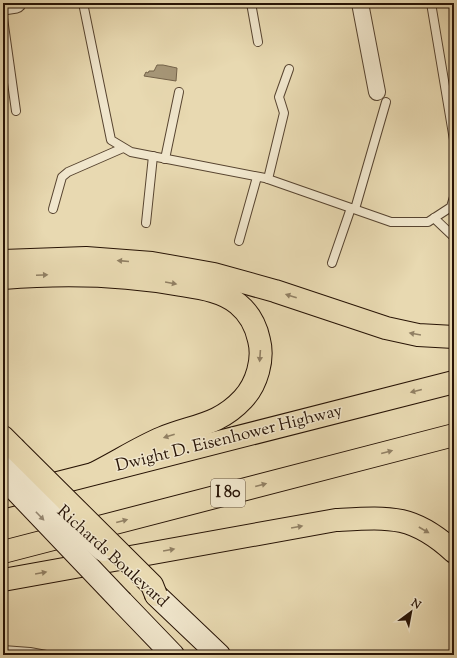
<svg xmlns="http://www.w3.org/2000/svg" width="457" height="658" viewBox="0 0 457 658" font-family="'Sorts Mill Goudy',serif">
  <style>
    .water { fill: #a69677; stroke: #736249 }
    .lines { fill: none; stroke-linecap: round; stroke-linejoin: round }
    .service-casing { stroke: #574430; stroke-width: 10 }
    .minor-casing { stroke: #574430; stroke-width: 18 }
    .tertiary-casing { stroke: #574430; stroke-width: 21 }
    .secondary-casing { stroke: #271305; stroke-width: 24 }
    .motorway-casing { stroke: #271305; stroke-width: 24 }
    .service { stroke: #f0e6cc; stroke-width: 8 }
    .minor { stroke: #f0e6cc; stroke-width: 16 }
    .tertiary { stroke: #f0e6cc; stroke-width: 19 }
    .secondary { stroke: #f0e6cc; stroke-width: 22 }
    .motorway { stroke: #e8d9b1; stroke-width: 22 }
    .secondary-bridge-casing { stroke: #271305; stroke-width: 24; stroke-linecap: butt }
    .motorway-bridge-casing { stroke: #271305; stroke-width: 24; stroke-linecap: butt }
    .secondary-bridge { stroke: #f0e6cc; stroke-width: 22 }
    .motorway-bridge { stroke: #e8d9b1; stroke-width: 22 }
    .oneway { fill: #918064 }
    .oneway2 { fill: #968772 }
    .labels { text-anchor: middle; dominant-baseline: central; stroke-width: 3; stroke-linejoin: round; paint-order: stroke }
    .shield { fill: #f0e6cc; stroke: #635241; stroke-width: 1 }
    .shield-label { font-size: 16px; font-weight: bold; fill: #271305 }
    .street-label { font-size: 17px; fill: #271305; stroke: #f0e6cc }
  </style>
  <rect width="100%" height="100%" fill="#e8d9b1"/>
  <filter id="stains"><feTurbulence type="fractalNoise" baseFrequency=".005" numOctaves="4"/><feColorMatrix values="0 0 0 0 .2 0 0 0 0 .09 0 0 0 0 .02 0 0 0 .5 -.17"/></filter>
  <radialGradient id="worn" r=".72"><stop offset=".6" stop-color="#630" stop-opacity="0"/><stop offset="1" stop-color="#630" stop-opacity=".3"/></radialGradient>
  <path class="water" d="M157,65H163L177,68L176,81L144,76L146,72L148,73L149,71H154Z"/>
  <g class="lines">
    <g class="service-casing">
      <g id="service">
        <path d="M83,3L111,140L131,152L265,178L391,222H428L451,207L454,197"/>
        <path d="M251,3L258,42"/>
        <path d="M431,3L454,140"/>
        <path d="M3,18L16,111"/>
        <path d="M165,159L179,92"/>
        <path d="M268,179L284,113L279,97L289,69"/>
        <path d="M53,209L62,177L68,172L123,148"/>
        <path d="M355,209L386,102"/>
        <path d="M434,218L454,237"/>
        <path d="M146,223L153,156"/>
        <path d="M239,241L257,177"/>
        <path d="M332,263L351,208"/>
        <path d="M3,650L30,652L46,655"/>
      </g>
    </g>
    <g class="minor-casing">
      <path id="minor" d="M360,3L377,92"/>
    </g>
    <g class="tertiary-casing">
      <path id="tertiary" d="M3,5L16,3"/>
    </g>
    <g class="secondary-casing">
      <g id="secondary">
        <path d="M156,595L219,655"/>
        <path d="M122,602L173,655"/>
      </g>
    </g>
    <g class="motorway-casing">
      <g id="motorway">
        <path d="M3,261L86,258L152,263L214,274L275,291L386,328L418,335L454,337"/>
        <path d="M3,278C63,273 122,274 181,285C200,288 223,291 238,304C249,313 256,326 259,340C264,359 257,384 243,399C218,426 193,425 162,438C140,447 117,462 95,473"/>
        <path d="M3,437L14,448"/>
        <path d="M3,497L454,382"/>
        <path d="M3,552L454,435"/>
        <path d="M3,580L336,520C389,517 413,514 454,552"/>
      </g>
    </g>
    <use href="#service" class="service"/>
    <use href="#minor" class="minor"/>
    <use href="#tertiary" class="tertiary"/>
    <use href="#secondary" class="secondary"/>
    <use href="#motorway" class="motorway"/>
    <g class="secondary-bridge-casing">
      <g id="secondary-bridge">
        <path d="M3,459L103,550"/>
        <path d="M3,477L122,602"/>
      </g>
    </g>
    <g class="motorway-bridge-casing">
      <path id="motorway-bridge" d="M14,448L152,585L156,595"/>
    </g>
    <use href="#secondary-bridge" class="secondary-bridge"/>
    <use href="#motorway-bridge" class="motorway-bridge"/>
  </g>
  <defs><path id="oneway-solid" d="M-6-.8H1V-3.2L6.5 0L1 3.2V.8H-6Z"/></defs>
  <g class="oneway">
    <use href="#oneway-solid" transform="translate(123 261) rotate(-175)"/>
    <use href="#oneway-solid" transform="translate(42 275) rotate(-2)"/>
    <use href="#oneway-solid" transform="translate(171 283) rotate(10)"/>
    <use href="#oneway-solid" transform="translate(291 296) rotate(-162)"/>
    <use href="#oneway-solid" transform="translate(415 334) rotate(-170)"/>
    <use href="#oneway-solid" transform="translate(260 356) rotate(94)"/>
    <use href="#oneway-solid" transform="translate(416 391) rotate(166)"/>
    <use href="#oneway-solid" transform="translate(169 436) rotate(162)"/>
    <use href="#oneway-solid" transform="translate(387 452) rotate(-15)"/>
    <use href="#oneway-solid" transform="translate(261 485) rotate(-15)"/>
    <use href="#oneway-solid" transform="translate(122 521) rotate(-15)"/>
    <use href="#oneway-solid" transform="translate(297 527) rotate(-10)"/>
    <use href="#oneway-solid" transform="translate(424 530) rotate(30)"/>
    <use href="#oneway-solid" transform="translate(169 550) rotate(-10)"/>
    <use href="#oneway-solid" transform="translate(41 573) rotate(-10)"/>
  </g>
  <use class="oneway2" href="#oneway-solid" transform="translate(40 516) rotate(46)"/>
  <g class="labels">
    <rect class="shield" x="211" y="479" width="34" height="28" rx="3"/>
    <g class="shield-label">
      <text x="228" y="493">I 80</text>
    </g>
    <g class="street-label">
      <text transform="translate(229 439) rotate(-14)">Dwight D. Eisenhower Highway</text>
      <text transform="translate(112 557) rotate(42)">Richards Boulevard</text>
    </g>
  </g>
  <rect width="457" height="658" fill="none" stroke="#e8d9b1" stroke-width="16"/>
  <rect x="4" y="4" width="449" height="650" fill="none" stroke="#271305" stroke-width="2"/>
  <rect x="8" y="8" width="441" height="642" fill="none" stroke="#271305"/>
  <g transform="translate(411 612) rotate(32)" stroke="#f0e6cc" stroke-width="3" paint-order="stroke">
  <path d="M0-3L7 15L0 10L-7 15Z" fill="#271305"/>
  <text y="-6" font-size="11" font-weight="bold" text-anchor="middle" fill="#271305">N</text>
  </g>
  <rect width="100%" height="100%" filter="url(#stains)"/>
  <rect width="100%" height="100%" fill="url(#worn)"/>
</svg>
